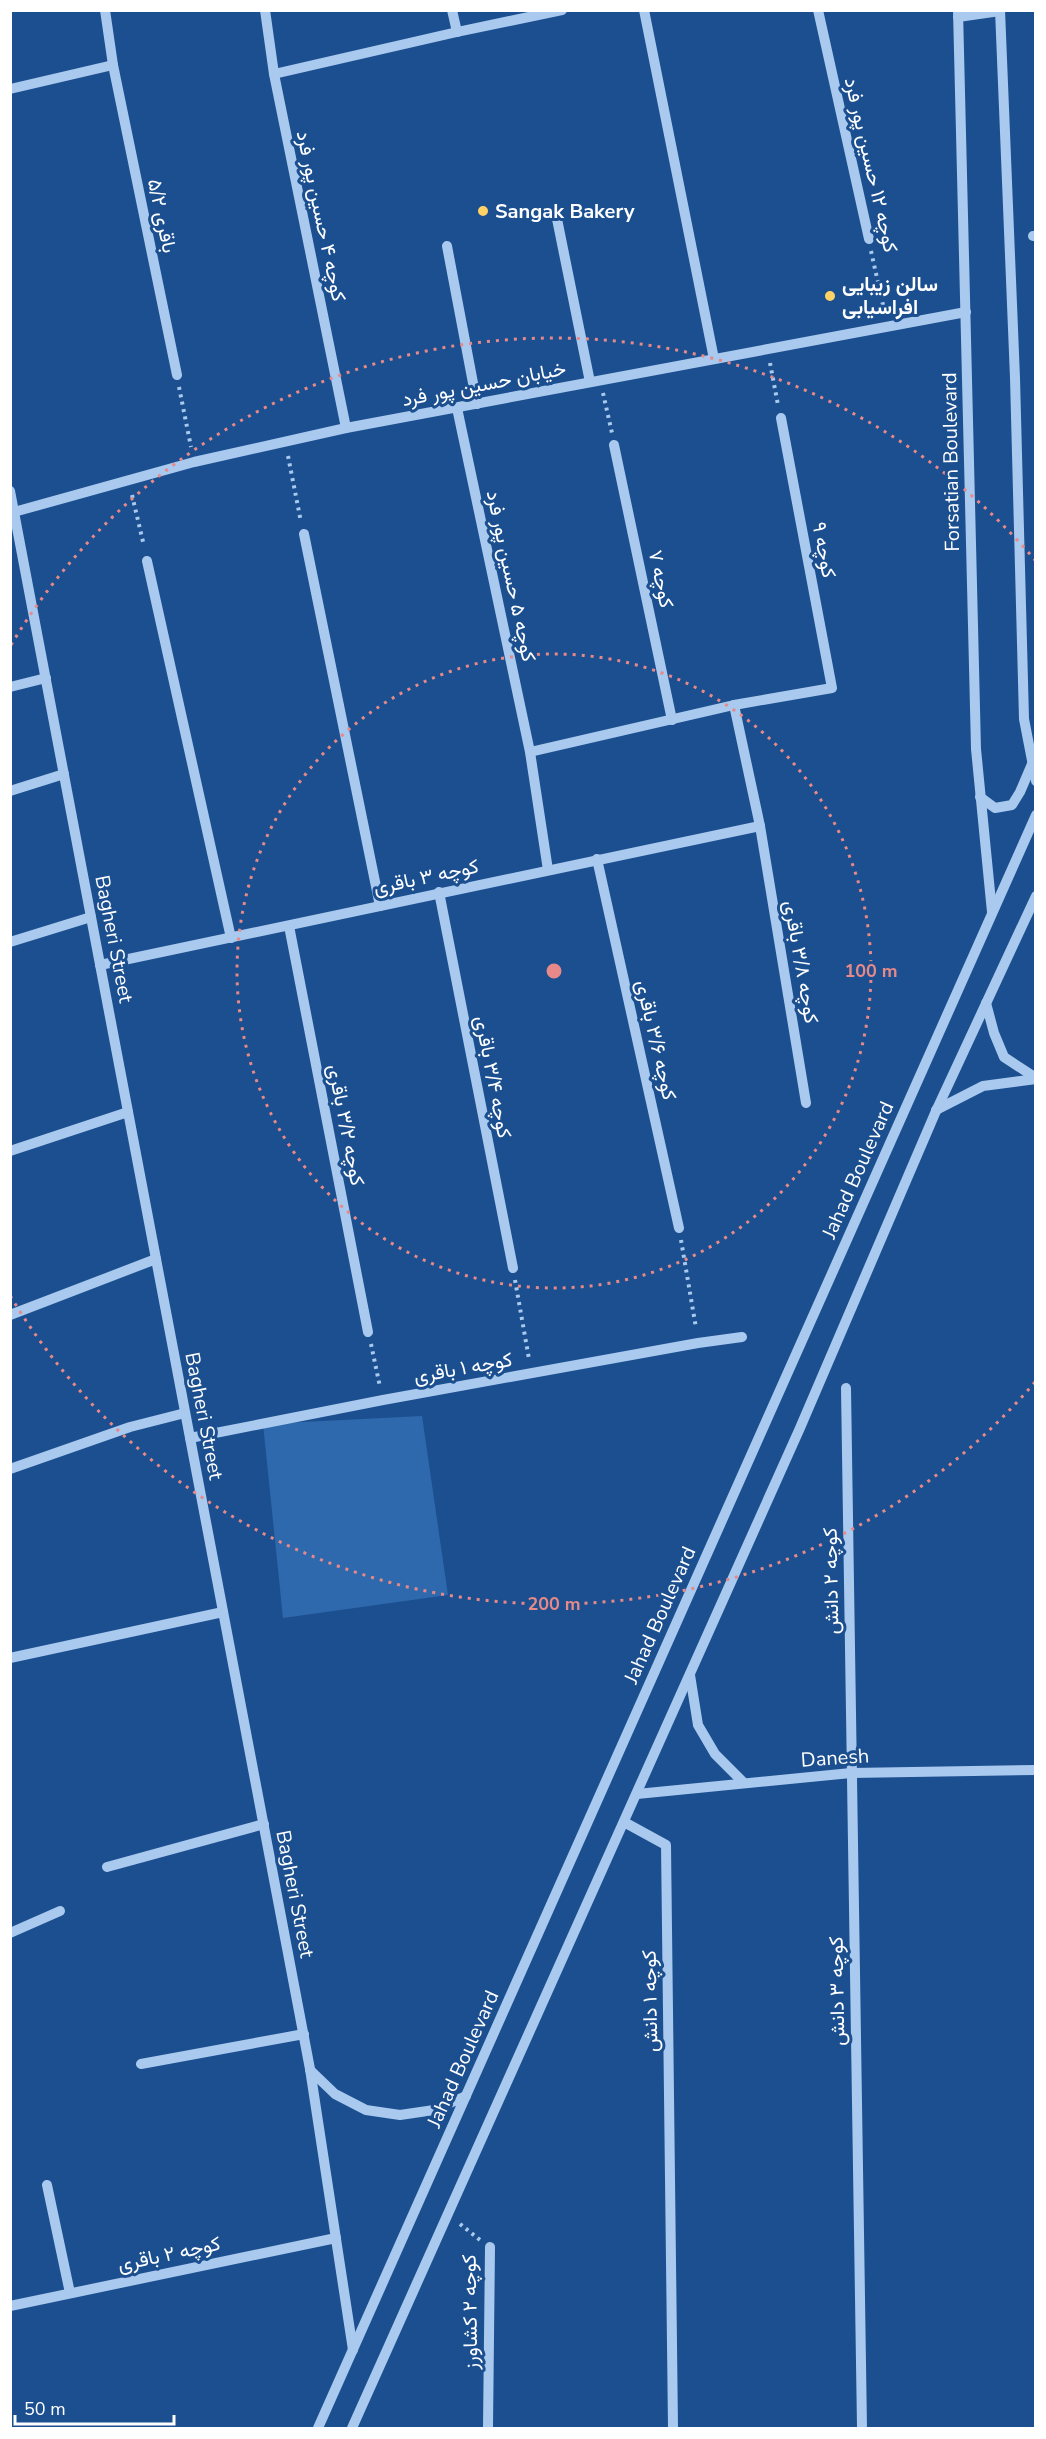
<svg xmlns="http://www.w3.org/2000/svg" width="1046" height="2439" viewBox="0 0 1046 2439" font-family="'Nunito Sans',Vazirmatn,sans-serif">
  <style>
    .green { fill: #2e69ad }
    .lines { fill: none; stroke-linecap: round; stroke-linejoin: round }
    .path { stroke: #a9c9ee; stroke-width: 4; stroke-dasharray: 3 4.5; stroke-linecap: butt }
    .minor { stroke: #a9c9ee; stroke-width: 10 }
    .ring { fill: none; stroke: #e88989; stroke-width: 3; stroke-dasharray: 3 6 }
    .poi-dot { fill: #ffd166; stroke: #1b4f8f; stroke-width: 2 }
    .labels { text-anchor: middle; dominant-baseline: central; stroke-width: 6; stroke-linejoin: round; paint-order: stroke }
    .street-label { font-size: 20px; fill: #fff; stroke: #1b4f8f }
    .poi-label { font-size: 20px; font-weight: bold; fill: #fff; stroke: #1b4f8f; text-anchor: start }
    .centre { fill: #e88989; stroke: #1b4f8f; stroke-width: 3 }
    .ring-label { font-size: 18px; text-anchor: middle; font-weight: bold; fill: #e88989; stroke: #1b4f8f; stroke-width: 6; stroke-linejoin: round; paint-order: stroke }
  </style>
  <rect width="100%" height="100%" fill="#1b4f8f"/>
  <path class="green" d="M422,1416L448,1595L283,1618L263,1424Z"/>
  <g class="lines">
    <g class="path">
      <path d="M871,251L885,314"/>
      <path d="M770,363L778,405"/>
      <path d="M179,387L191,447"/>
      <path d="M603,393L612,433"/>
      <path d="M288,456L301,522"/>
      <path d="M132,495L144,546"/>
      <path d="M681,1240L696,1328"/>
      <path d="M515,1280L529,1359"/>
      <path d="M371,1344L380,1387"/>
      <path d="M460,2224L480,2240"/>
    </g>
    <g class="minor">
      <path d="M105,10L113,65L177,375"/>
      <path d="M265,10L274,74L346,428"/>
      <path d="M452,10L457,32"/>
      <path d="M644,10L714,359"/>
      <path d="M818,10L869,239"/>
      <path d="M958,10L976,749L992,912"/>
      <path d="M1000,10L1015,378L1024,719L1036,781"/>
      <path d="M958,17L1000,11"/>
      <path d="M274,74L457,32L562,10"/>
      <path d="M10,89L113,65"/>
      <path d="M557,219L590,382"/>
      <path d="M1033,236H1036"/>
      <path d="M447,246L477,404"/>
      <path d="M457,408L530,752L548,870"/>
      <path d="M614,445L672,720"/>
      <path d="M10,491L310,2069L353,2350"/>
      <path d="M14,512L194,462L346,428L966,312"/>
      <path d="M304,534L380,906"/>
      <path d="M147,561L231,938"/>
      <path d="M10,687L46,678"/>
      <path d="M734,705L760,826L806,1103"/>
      <path d="M530,752L734,705L832,688L781,418"/>
      <path d="M10,791L64,774"/>
      <path d="M980,797L995,808L1012,805L1020,792L1032,764"/>
      <path d="M597,859L679,1228"/>
      <path d="M439,892L513,1268"/>
      <path d="M289,926L368,1332"/>
      <path d="M10,942L91,917"/>
      <path d="M100,965L760,826"/>
      <path d="M986,1003L994,1033L1004,1057L1036,1078"/>
      <path d="M936,1110L983,1086L1036,1079"/>
      <path d="M10,1151L128,1112"/>
      <path d="M10,1315L156,1259"/>
      <path d="M846,1388L862,2428"/>
      <path d="M190,1438L383,1400L698,1343L742,1337"/>
      <path d="M10,1469L130,1427L185,1413"/>
      <path d="M10,1658L223,1612"/>
      <path d="M690,1675L698,1725L715,1754L744,1783"/>
      <path d="M637,1794L851,1773L1036,1770"/>
      <path d="M624,1822L666,1845L673,2428"/>
      <path d="M107,1867L264,1824"/>
      <path d="M10,1933L60,1911"/>
      <path d="M141,2064L304,2034"/>
      <path d="M310,2070L335,2094L366,2110L400,2115L434,2110L466,2096"/>
      <path d="M47,2185L70,2293"/>
      <path d="M10,2306L336,2238"/>
      <path d="M318,2428L1036,815"/>
      <path d="M352,2428L800,1428L936,1111L1036,896"/>
      <path d="M488,2428L490,2247"/>
    </g>
  </g>
  <g class="ring">
    <circle cx="554" cy="971" r="317"/>
    <path d="M1035 1382A633 633 0 0 1 11 1297M11 645A633 633 0 0 1 1035 560"/>
  </g>
  <g class="poi-dot">
    <circle cx="483" cy="211" r="6"/>
    <circle cx="830" cy="296" r="6"/>
  </g>
  <g class="labels">
    <g class="street-label">
      <text transform="translate(871 165) rotate(77)">کوچه ۱۲ حسین پور فرد</text>
      <text transform="translate(162 216) rotate(78)">باقری ۵/۲</text>
      <text transform="translate(321 216) rotate(78)">کوچه ۴ حسین پور فرد</text>
      <text transform="translate(484 384) rotate(-11)">خیابان حسین پور فرد</text>
      <text transform="translate(951 462) rotate(-91)">Forsatian Boulevard</text>
      <text transform="translate(824 550) rotate(79)">کوچه ۹</text>
      <text transform="translate(511 576) rotate(78)">کوچه ۵ حسین پور فرد</text>
      <text transform="translate(661 579) rotate(78)">کوچه ۷</text>
      <text transform="translate(426 877) rotate(-12)">کوچه ۳ باقری</text>
      <text transform="translate(114 939) rotate(79)">Bagheri Street</text>
      <text transform="translate(801 962) rotate(80)">کوچه ۳/۸ باقری</text>
      <text transform="translate(656 1040) rotate(77)">کوچه ۳/۶ باقری</text>
      <text transform="translate(493 1077) rotate(79)">کوچه ۳/۴ باقری</text>
      <text transform="translate(346 1125) rotate(79)">کوچه ۳/۲ باقری</text>
      <text transform="translate(858 1170) rotate(-66)">Jahad Boulevard</text>
      <text transform="translate(463 1368) rotate(-10)">کوچه ۱ باقری</text>
      <text transform="translate(204 1416) rotate(79)">Bagheri Street</text>
      <text transform="translate(831 1581) rotate(-91)">کوچه ۲ دانش</text>
      <text transform="translate(660 1615) rotate(-66)">Jahad Boulevard</text>
      <text transform="translate(835 1758) rotate(-4)">Danesh</text>
      <text transform="translate(295 1894) rotate(79)">Bagheri Street</text>
      <text transform="translate(837 1991) rotate(-91)">کوچه ۳ دانش</text>
      <text transform="translate(650 2001) rotate(-91)">کوچه ۱ دانش</text>
      <text transform="translate(463 2059) rotate(-66)">Jahad Boulevard</text>
      <text transform="translate(169 2254) rotate(-12)">کوچه ۲ باقری</text>
      <text transform="translate(470 2312) rotate(-91)">کوچه ۲ کشاورز</text>
    </g>
    <g class="poi-label">
      <text x="495" y="211">Sangak Bakery</text>
      <text x="842" y="284">سالن زیبایی<tspan x="842" dy="23">افراسیابی</tspan></text>
    </g>
  </g>
  <circle cx="554" cy="971" r="9" class="centre"/>
  <g class="ring-label">
    <text x="871" y="977">100 m</text>
    <text x="554" y="1610">200 m</text>
  </g>
  <rect width="1046" height="2439" fill="none" stroke="#ffffff" stroke-width="24"/>
  <path d="M15 2415v9h159v-9" fill="none" stroke="#ffffff" stroke-width="3"/>
  <text x="24" y="2415" font-size="18" fill="#ffffff" stroke="#1b4f8f" stroke-width="4.5" paint-order="stroke">50 m</text>
</svg>
